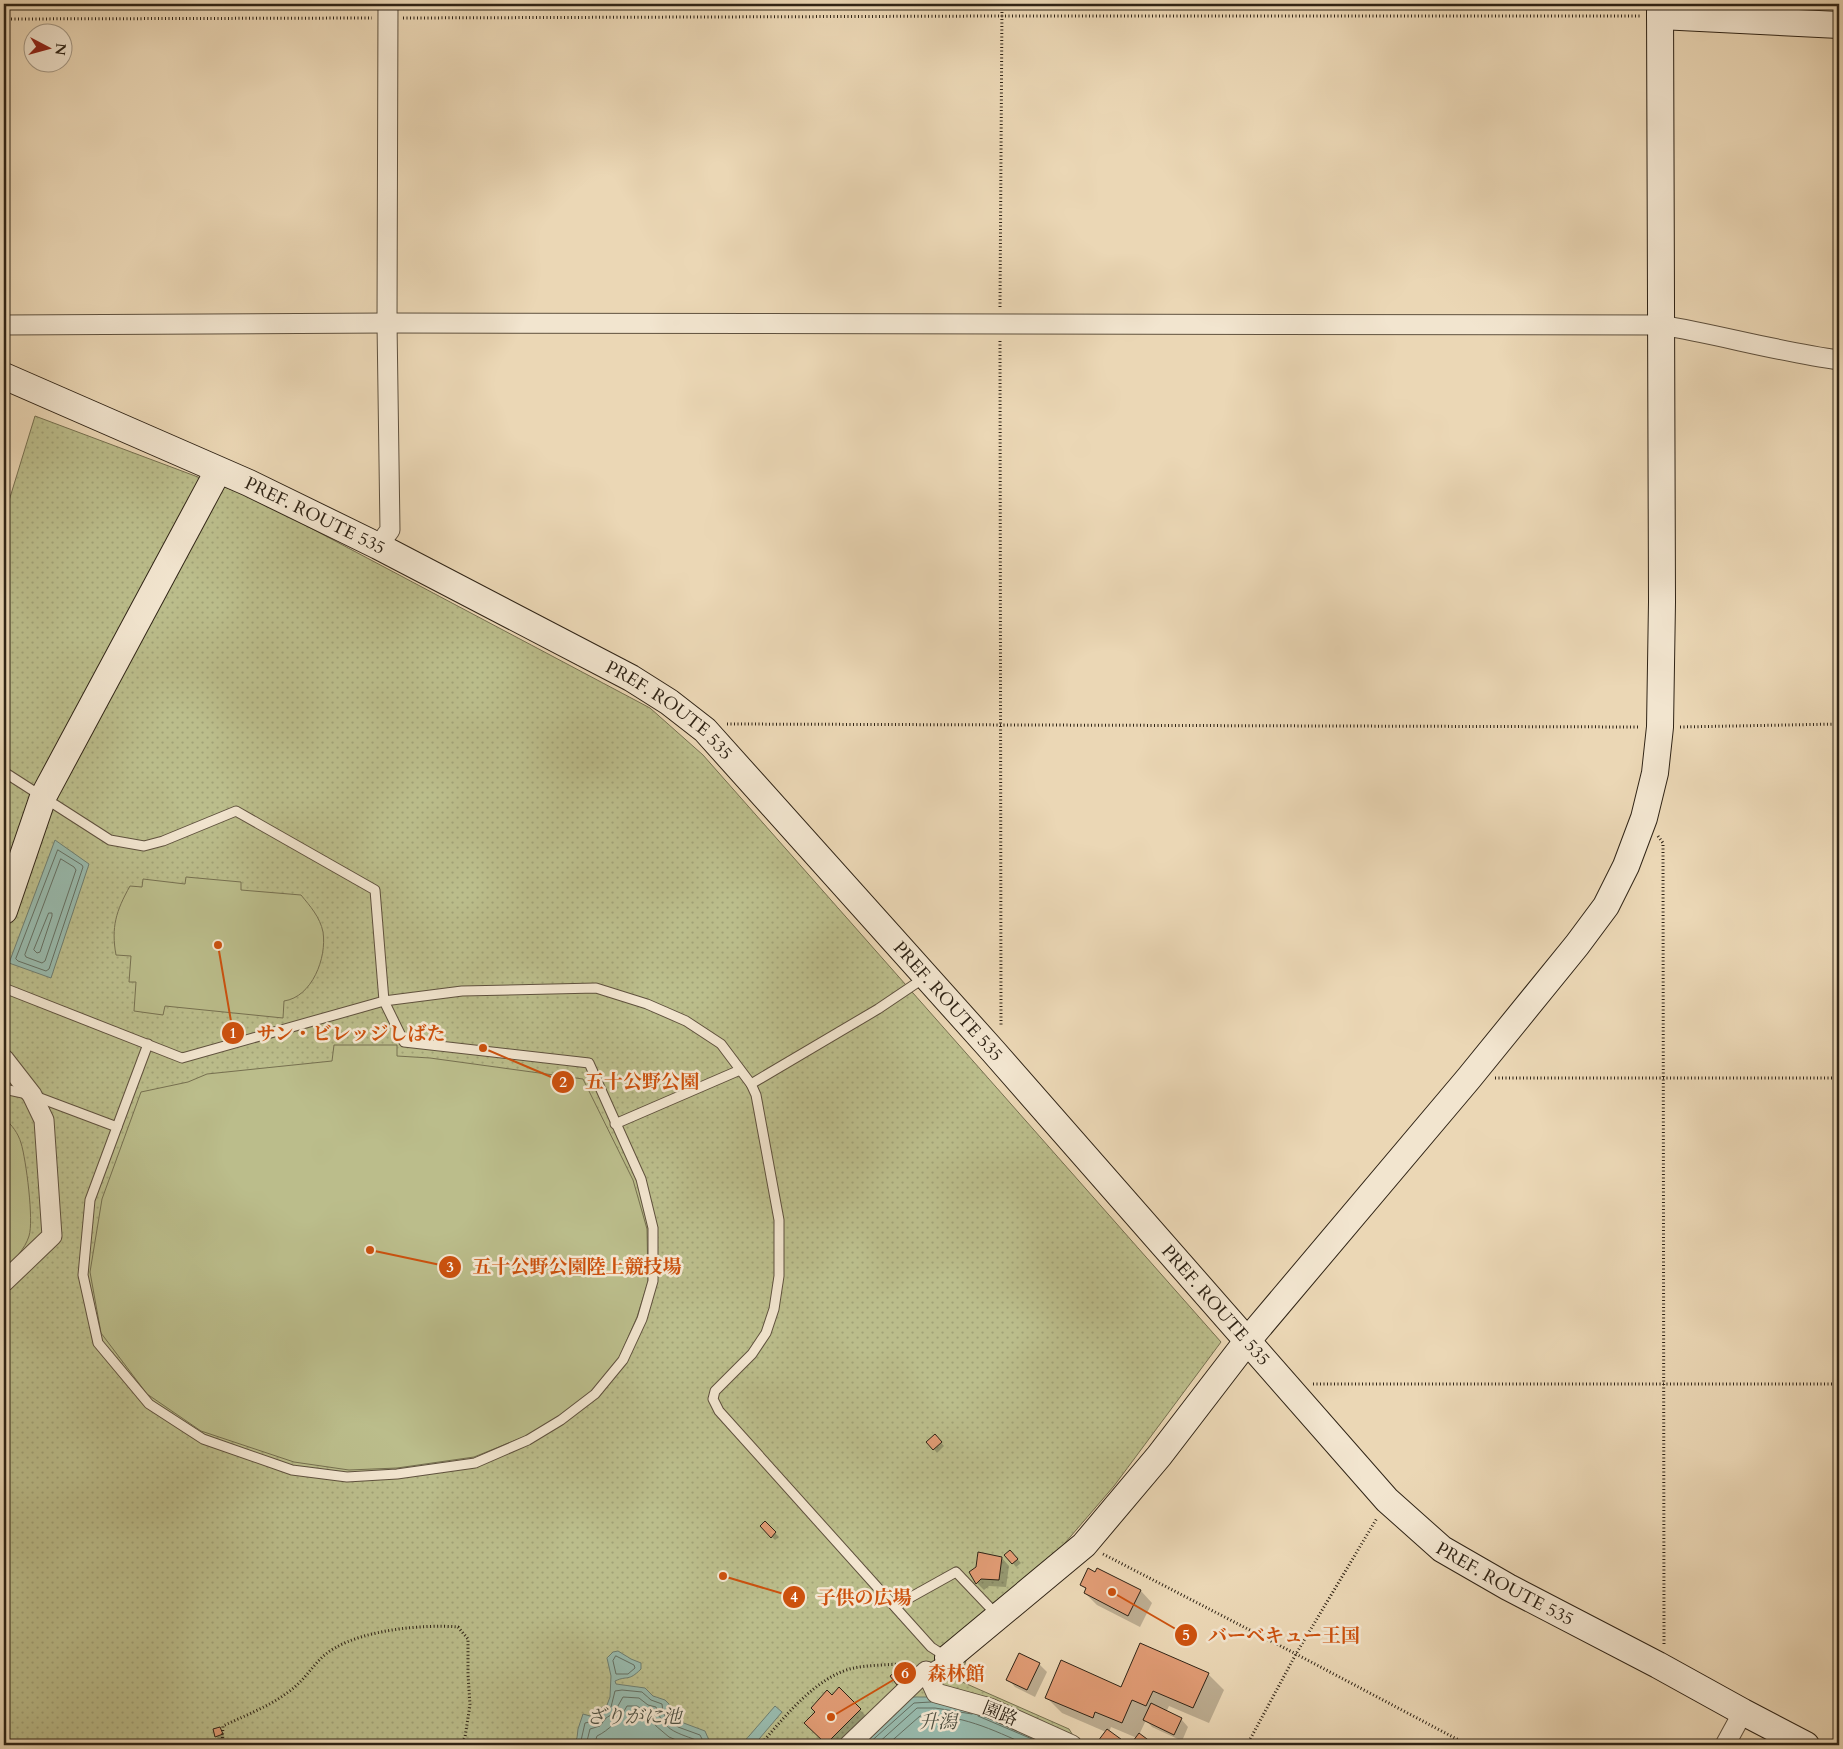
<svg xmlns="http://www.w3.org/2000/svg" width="1843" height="1749" viewBox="0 0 1843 1749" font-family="Cardo,'Noto Serif JP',serif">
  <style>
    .park { fill: url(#park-dots); stroke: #767050 }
    .garden { fill: #bbbd8b; stroke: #767050 }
    .water { fill: #98baad; stroke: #6e7e71 }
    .shadow { fill: #0003 }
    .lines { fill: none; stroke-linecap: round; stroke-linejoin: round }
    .shore { stroke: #646f62; stroke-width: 1 }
    .building { fill: #e09b74; stroke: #302416 }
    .lane-casing { stroke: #5f513e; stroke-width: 11 }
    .street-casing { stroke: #5f513e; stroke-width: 21 }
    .secondary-casing { stroke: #302416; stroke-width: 28 }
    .path { stroke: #302416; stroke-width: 3; stroke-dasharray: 1 2.5; stroke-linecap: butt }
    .lane { stroke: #f2e5cf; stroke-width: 9 }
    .street { stroke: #f2e5cf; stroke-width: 19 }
    .secondary { stroke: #f2e5cf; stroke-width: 26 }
    .labels { text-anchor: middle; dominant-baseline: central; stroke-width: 5; stroke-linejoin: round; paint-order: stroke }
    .street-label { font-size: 18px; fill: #302416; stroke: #f2e5cf }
    .water-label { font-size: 19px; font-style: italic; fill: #4f5143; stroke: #f2e5cf }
    .leader { fill: none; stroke: #cc510e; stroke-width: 2 }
    .callout-dot { fill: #cc510e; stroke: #f2e5cf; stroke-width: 2 }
    .mark-label { font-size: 15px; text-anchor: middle; font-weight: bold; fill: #fff }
    .callout-label { font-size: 19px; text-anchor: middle; font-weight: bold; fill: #cc510e; stroke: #f2e5cf; stroke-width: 5; stroke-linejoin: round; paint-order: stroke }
  </style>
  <defs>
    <pattern id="park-dots" width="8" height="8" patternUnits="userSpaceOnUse" patternTransform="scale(1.25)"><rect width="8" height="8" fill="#bbbd8b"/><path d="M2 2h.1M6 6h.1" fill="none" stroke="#a1a277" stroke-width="1.8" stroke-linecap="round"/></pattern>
  </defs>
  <rect width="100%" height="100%" fill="#ebd7b5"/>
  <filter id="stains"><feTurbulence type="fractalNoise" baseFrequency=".004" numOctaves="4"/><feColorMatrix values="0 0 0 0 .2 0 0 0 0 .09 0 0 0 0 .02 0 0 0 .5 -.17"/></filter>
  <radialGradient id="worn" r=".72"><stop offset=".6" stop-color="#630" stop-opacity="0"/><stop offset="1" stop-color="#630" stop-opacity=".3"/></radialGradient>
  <path class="park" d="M35,416L254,498L650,708L703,755L1221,1342L1114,1486L967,1657L960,1681L1069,1729L1079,1745H4V686L6,685L4,666V517Z"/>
  <g class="garden">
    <path d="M186,877L241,882V890L301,895C310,906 320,917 323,932C327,958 312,997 284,1001L283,1018L165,1006L163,1015L134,1011L136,982H129L131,956L116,955C111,927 116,911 130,886L142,887L143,879L185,884Z"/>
    <path d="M334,1045H397V1056L430,1058L583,1079L633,1180L647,1229L648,1282L637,1317L619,1358L592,1391L560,1416L526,1436L474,1457L397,1468L349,1470L294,1462L201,1431L147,1394L101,1333L90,1272L102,1199L141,1092L188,1082L207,1074L332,1061Z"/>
    <path d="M4,1118C12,1125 18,1133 21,1143C26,1159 34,1221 29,1236C25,1249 14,1260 4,1270Z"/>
  </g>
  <g class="water">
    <path d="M55,840L89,864L51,978L9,963Z"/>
    <path d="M618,1651L631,1659L641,1663V1669C628,1682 628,1675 615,1681L616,1684L645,1688L653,1696L665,1700L669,1704V1714L681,1722L705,1731L711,1745H573L577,1738L578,1729L583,1714L594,1717L598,1709L607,1705L610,1697L611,1676L607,1658L613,1652Z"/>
    <path d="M913,1697H936L1066,1745H860Z"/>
    <path d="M775,1706L782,1712L754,1745H736L743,1743Z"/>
  </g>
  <g class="shadow">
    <path d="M935,1436L944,1446L937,1453L928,1442Z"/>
    <path d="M765,1523L779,1537L775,1540L761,1526Z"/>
    <path d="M1010,1551L1021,1563L1016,1567L1006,1555Z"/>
    <path d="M1002,1558L1009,1566L1006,1587L989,1586L984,1590L977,1583Z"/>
    <path d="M1098,1570L1141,1591L1152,1603L1140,1627L1097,1605L1085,1593L1087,1590L1081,1585L1096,1574Z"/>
    <path d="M1020,1655L1039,1664L1047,1672L1035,1697L1015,1687L1008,1679Z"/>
    <path d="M1208,1674L1224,1690L1209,1723L1169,1706L1166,1712L1181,1719L1188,1727L1182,1741L1152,1727L1146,1720L1139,1735L1153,1745H1132L1137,1738L1111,1727L1109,1732L1127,1745H1096L1106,1732L1062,1713L1046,1697L1122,1688Z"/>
    <path d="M839,1689L872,1722L848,1745H829L806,1723Z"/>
    <path d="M220,1728L225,1738L220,1740L216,1736Z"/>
  </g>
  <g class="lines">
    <g class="shore">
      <path d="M58,850L82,865L83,867L49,969L46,971L18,961L16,959Z"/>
      <path d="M61,859L74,867L76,870L45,961L42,963L26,957L25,955Z"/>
      <path d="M49,913H52V916L40,952L37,953L34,950Z"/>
      <path d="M616,1656L634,1665L635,1668L628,1674H616L613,1661Z"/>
      <path d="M978,1716L1046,1745"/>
      <path d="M580,1745L585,1723L598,1720L602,1713L611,1707L615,1691L622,1690L642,1692L651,1700L662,1704L663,1712L666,1718L678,1727L700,1735L705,1745"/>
      <path d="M586,1745L590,1729L600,1726L606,1718L614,1713L623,1697L639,1698L648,1705L656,1707C663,1730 675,1732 696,1740L698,1745"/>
      <path d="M594,1745L597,1736C608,1731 621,1718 627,1706H637L649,1714L656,1726L669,1737L688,1745"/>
      <path d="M867,1745L914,1703L931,1702"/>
      <path d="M876,1745L917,1708H935L972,1714"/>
      <path d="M887,1745L920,1716C959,1713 993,1730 1027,1745"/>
    </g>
  </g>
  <g class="building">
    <path d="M935,1434L942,1442L933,1450L926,1442Z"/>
    <path d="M765,1521L776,1532L771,1538L760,1526Z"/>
    <path d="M1010,1550L1018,1559L1012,1564L1004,1555Z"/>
    <path d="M978,1552L1002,1557L999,1580L981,1579L976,1584L969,1572L976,1567Z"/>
    <path d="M1088,1568L1095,1572L1097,1568L1141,1590L1128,1616L1084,1593L1086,1588L1080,1585Z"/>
    <path d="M1140,1643L1209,1673L1193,1708L1153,1691L1146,1706L1132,1700L1122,1723L1095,1712L1093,1718L1045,1698L1061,1660L1121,1687Z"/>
    <path d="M1019,1653L1040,1663L1027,1690L1006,1680Z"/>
    <path d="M895,1672L902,1681L897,1685L890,1676Z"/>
    <path d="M839,1687L861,1709L826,1744L804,1723L815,1712L811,1708L827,1690L832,1695Z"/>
    <path d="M1151,1703L1182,1718L1174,1735L1143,1720Z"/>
    <path d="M220,1727L223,1734L215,1737L213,1729Z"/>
    <path d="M1107,1729L1129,1745H1095Z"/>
    <path d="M1139,1733L1155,1745H1130Z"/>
  </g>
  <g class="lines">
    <g class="lane-casing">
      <g id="lane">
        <path d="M4,772L110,840L144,846L163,841L236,811L375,890L384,1001L404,1042L589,1063L641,1179L653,1228V1281L642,1319L623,1360L595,1394L561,1420L528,1440L475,1463L397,1474L347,1477L292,1470L203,1439L149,1404L98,1343L83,1275L90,1200L117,1127"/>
        <path d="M4,988L182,1058L384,1001L462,991L596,988L647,1004L686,1021L721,1044L751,1084L756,1095L779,1220V1276L774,1309L766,1333L752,1354L715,1391L713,1399L719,1411L931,1647L948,1658L926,1671"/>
        <path d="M751,1084L878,1009L924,978"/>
        <path d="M4,1089L32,1095L117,1127L148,1044"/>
        <path d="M615,1124L740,1070"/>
        <path d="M895,1606L956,1572L996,1614"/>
      </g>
    </g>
    <g class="street-casing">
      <g id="street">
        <path d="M4,326V325L387,323L1661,325C1721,335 1779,352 1839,360"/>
        <path d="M378,546L390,530L387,323L388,4"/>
        <path d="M4,1059L32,1095L44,1120L52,1236L4,1282"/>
        <path d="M849,1745L926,1671L936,1693L990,1708L1072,1745"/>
        <path d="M1725,1745L1743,1712"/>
      </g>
    </g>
    <g class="secondary-casing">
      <g id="secondary">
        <path d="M1660,16L1839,25"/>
        <path id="s1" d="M4,376L249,483L378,546L631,678L669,702L705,730L993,1051L1387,1500L1442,1549L1508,1587L1658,1665L1743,1712L1806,1745"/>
        <path d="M4,911L43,797L218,471"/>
        <path d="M948,1658L1084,1545L1159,1456L1248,1340L1469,1078L1577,945L1606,906L1626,866L1644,818L1655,773L1660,727L1662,602L1660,4"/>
      </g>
    </g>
    <g class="path">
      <path d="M403,18L1002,16H1640"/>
      <path d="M4,19L372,18"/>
      <path d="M1000,307L1002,4"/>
      <path d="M1000,341L1001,1027"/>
      <path d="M727,724L1639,727"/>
      <path d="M1680,727L1839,724"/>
      <path d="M1658,836L1663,843L1664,1644"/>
      <path d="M1495,1078H1839"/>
      <path d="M1313,1384H1839"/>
      <path d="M1103,1554L1296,1654L1468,1745"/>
      <path d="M222,1745L223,1726C248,1714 276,1704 297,1685C310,1673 318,1657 335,1648C365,1630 423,1624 458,1627L468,1639V1674L470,1705L465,1737L460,1745"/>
      <path d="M760,1745C784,1718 816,1676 854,1668C868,1665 885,1665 900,1664L906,1666"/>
      <path d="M1247,1745L1296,1654L1377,1518"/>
    </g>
    <use href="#lane" class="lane"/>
    <use href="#street" class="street"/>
    <use href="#secondary" class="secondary"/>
  </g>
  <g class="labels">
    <g class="street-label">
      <text stroke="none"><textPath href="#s1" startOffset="341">PREF. ROUTE 535</textPath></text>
      <text stroke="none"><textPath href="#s1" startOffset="746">PREF. ROUTE 535</textPath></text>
      <text stroke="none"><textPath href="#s1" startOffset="1151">PREF. ROUTE 535</textPath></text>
      <text stroke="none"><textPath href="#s1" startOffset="1556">PREF. ROUTE 535</textPath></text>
      <text stroke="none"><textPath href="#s1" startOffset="1961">PREF. ROUTE 535</textPath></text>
      <text transform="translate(1000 1714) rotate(22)">園路</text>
    </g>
    <g class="water-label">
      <text x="634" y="1717">ざりがに池</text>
      <text x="938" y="1722">升潟</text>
    </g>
  </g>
  <path class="leader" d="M218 945L233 1033M483 1048L563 1082M370 1250L450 1267M723 1576L794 1597M1112 1592L1186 1635M831 1717L905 1673"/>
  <g class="callout-dot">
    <circle cx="218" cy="945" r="5"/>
    <circle cx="483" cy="1048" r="5"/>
    <circle cx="370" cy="1250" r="5"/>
    <circle cx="723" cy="1576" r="5"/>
    <circle cx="1112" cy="1592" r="5"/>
    <circle cx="831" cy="1717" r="5"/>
    <circle cx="233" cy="1033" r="12"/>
    <circle cx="563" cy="1082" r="12"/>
    <circle cx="450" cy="1267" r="12"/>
    <circle cx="794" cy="1597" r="12"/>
    <circle cx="1186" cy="1635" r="12"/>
    <circle cx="905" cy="1673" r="12"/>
  </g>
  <g class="mark-label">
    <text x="233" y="1038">1</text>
    <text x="563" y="1087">2</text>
    <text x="450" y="1272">3</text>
    <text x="794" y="1602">4</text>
    <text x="1186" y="1640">5</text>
    <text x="905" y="1678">6</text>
  </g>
  <g class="callout-label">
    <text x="351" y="1040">サン・ビレッジしばた</text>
    <text x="642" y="1088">五十公野公園</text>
    <text x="577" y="1273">五十公野公園陸上競技場</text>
    <text x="864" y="1604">子供の広場</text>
    <text x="1284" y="1642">バーベキュー王国</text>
    <text x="956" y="1680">森林館</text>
  </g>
  <rect width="1843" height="1749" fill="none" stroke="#ebd7b5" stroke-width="20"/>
  <rect x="5" y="5" width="1833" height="1739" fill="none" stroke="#302416" stroke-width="2.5"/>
  <rect x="10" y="10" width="1823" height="1729" fill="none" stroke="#302416"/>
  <g transform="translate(48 48) rotate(96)"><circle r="24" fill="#f2e5cf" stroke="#a49885"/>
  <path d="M0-4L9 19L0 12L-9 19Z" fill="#8f2418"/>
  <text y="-8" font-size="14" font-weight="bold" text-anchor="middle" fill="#302416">N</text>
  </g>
  <rect width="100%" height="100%" filter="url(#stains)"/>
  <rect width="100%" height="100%" fill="url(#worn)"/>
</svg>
